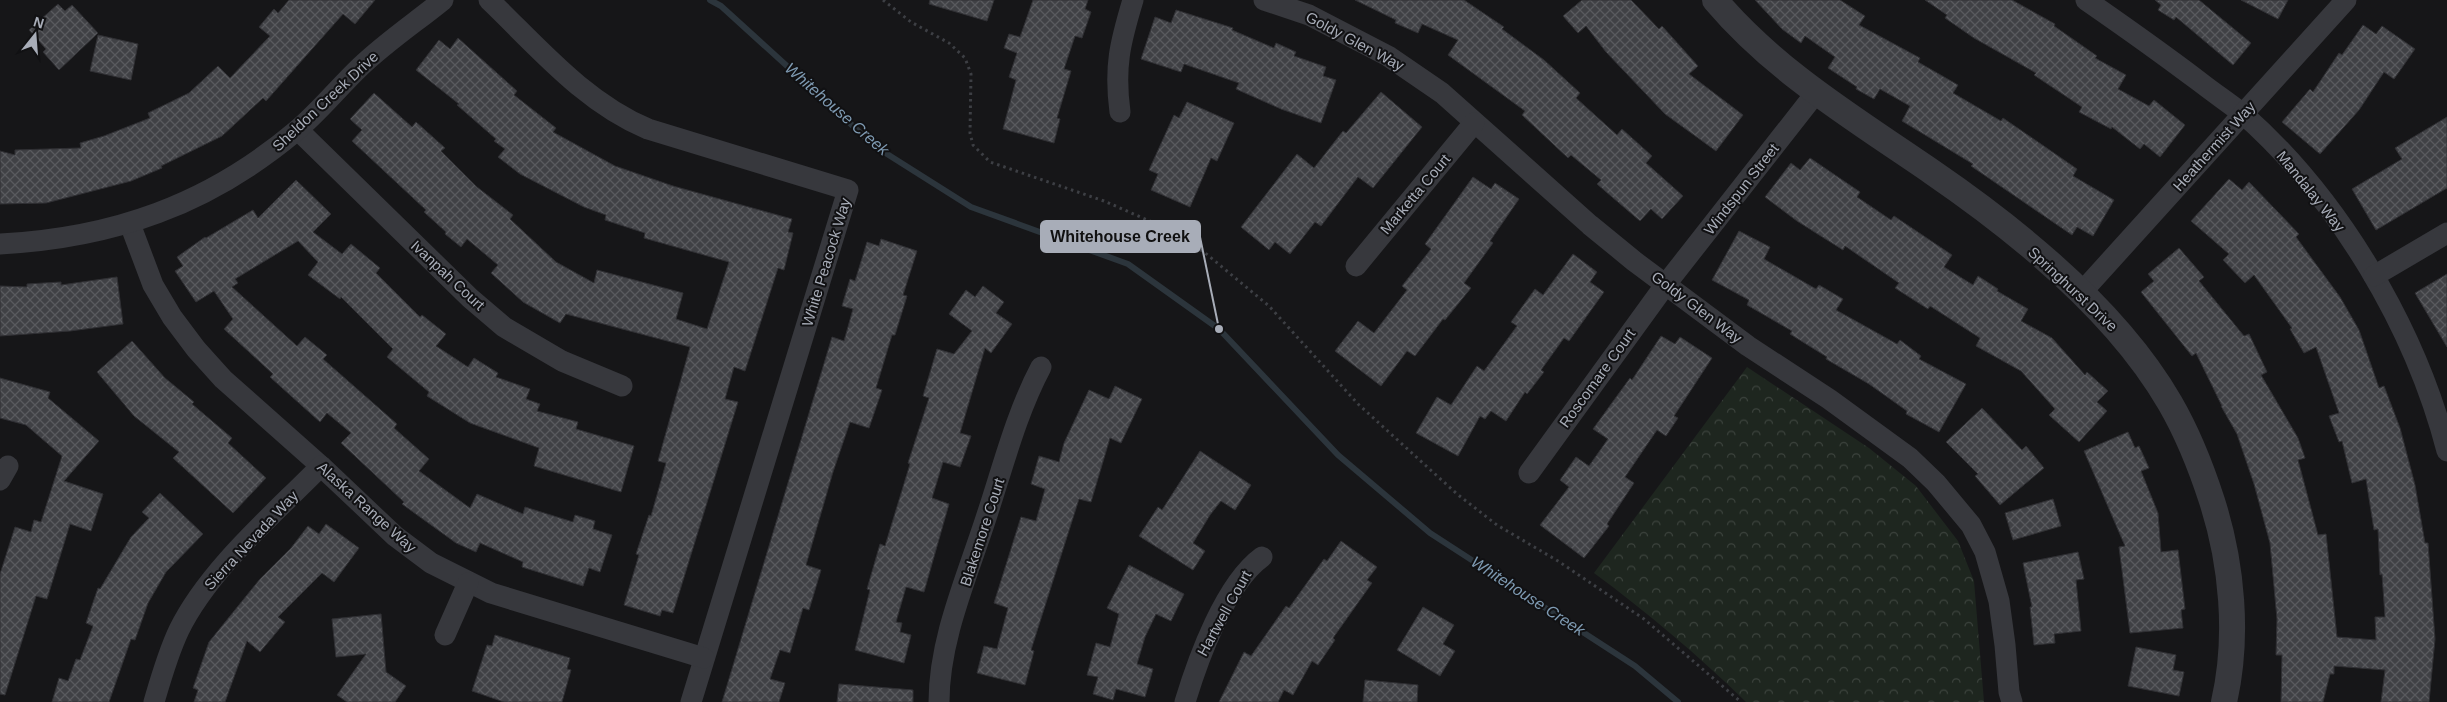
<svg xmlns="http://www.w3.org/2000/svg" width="2447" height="702" viewBox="0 0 2447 702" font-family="Arial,sans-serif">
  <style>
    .park { fill: url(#park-crowns) }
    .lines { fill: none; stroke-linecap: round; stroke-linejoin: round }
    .stream { stroke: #2c353c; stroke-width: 6 }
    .building { fill: url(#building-cross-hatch); stroke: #303034 }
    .path { stroke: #3d3f44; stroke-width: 3; stroke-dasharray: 2.5 4; stroke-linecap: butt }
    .minor { stroke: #37383d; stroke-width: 21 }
    .tertiary { stroke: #37383d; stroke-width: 26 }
    .labels { text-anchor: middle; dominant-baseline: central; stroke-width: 4; stroke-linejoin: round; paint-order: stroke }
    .street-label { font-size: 15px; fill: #a8adb8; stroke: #111113 }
    .water-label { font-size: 16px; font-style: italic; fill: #7f9bb3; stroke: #111113 }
    .leader { fill: none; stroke: #a8adb8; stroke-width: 2 }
    .callout-dot { fill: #a8adb8; stroke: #111113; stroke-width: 2 }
    .callout { fill: #a8adb8; stroke: #a8adb8; stroke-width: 2 }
    .callout-label { font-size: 16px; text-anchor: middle; font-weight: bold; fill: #111 }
  </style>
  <defs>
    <pattern id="park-crowns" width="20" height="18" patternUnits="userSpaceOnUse" patternTransform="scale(1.25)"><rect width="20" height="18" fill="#1e261f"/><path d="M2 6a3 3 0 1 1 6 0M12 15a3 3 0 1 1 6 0" fill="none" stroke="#3c433d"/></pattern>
    <pattern id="building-cross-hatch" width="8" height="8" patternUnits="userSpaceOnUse" patternTransform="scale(1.25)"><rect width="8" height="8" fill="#404145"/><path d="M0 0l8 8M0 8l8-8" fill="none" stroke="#595a5e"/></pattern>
  </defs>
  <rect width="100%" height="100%" fill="#161618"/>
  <path class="park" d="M1747,367L1869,448L1916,486L1958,541L1974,581L1984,702H1746C1698,655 1648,613 1594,573Z"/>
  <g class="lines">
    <path class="stream" d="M710,0L721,6L876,147L971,207L1128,264L1219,329L1338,455L1430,533L1635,666L1678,702"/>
  </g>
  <g class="building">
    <path d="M289,0H375L355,24L343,14L266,101L263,98L222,136L161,166L162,168L131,181L46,203L0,204V151L15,155V150L81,148L80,143L104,136L150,118L148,113L189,93L218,66L230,78L270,36L259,27L274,9L278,13Z"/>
    <path d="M930,0H994L987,21L929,4Z"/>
    <path d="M1033,0H1088L1085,9L1091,12L1082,38L1075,36L1064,69L1071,71L1057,118L1060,119L1054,143L1003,129L1016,80L1009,77L1017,53L1004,48L1009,34L1020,37Z"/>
    <path d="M1355,0H1464L1504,27L1502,29L1544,60L1580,93L1576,98L1617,135L1622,129L1652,156L1646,163L1683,196L1662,219L1651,209L1640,221L1597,184L1601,180L1571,155L1568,158L1522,115L1525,111L1448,55L1458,40L1422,24L1418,33L1395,23L1396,20Z"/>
    <path d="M1582,0H1631L1659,29L1662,26L1698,66L1689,74L1743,115L1716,151L1665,114L1606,52L1586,26L1578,33L1563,16Z"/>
    <path d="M1755,0H1840L1865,16L1859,25L1920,58L1918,62L1958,85L1953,93L2001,121L2003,118L2038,142L2077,169L2073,176L2114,200L2093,236L2077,227L2072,235L1971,166L1973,164L1902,121L1910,106L1880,89L1874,99L1856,89L1857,87L1828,68L1835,57L1805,36L1801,43L1782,29Z"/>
    <path d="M1925,0H2012L2055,24L2054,26L2097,56L2095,58L2126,75L2118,89L2149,106L2154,100L2185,125L2160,157L2144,144L2140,149L2112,127L2111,129L2079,112L2082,107L2034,75L2036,73L1974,38L1945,18L1947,15Z"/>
    <path d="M2155,0H2199L2251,43L2233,65L2176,17L2174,20L2158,10L2161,5Z"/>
    <path d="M2241,0H2288L2278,19Z"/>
    <path d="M58,4L65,11L72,5L98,33L59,70L43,52L46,49L29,30Z"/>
    <path d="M1176,10L1233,28L1232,30L1274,48L1276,43L1296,52L1294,56L1326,67L1323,76L1336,80L1321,123L1281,109L1236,89L1239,83L1184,64L1181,72L1141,59L1155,17L1171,23Z"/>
    <path d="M2363,25L2376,34L2382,26L2415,49L2394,79L2384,72L2359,110L2320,154L2282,122L2310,89L2313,92L2339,53L2342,55Z"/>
    <path d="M98,35L138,44L131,80L90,71Z"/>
    <path d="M458,38L517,91L514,95L556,128L553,132L615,166L673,186L792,219L788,232L793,233L784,270L778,268L745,371L734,367L725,399L738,402L673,613L662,610L660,616L624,605L639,555L636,554L649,515L651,516L666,463L658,461L690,347L566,314L560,323L523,302L491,273L498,265L467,239L461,247L445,234L446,232L424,212L426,210L352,141L362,130L350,119L374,93L412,127L416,122L445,148L441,151L477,187L513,215L510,219L556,262L594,283L597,270L683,293L676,319L707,329L729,262L644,238L645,233L605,220L606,215L584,207L520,174L498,157L505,149L494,141L496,139L457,105L459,104L416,70L439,40L450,49Z"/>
    <path d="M1381,92L1422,127L1373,188L1358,177L1321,226L1315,222L1290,254L1275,242L1269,250L1241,227L1297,154L1314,168L1343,131L1346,133Z"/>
    <path d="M1187,102L1234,123L1217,161L1211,158L1190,207L1151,190L1158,174L1149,170L1174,115L1179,118Z"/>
    <path d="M2447,117V188L2376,230L2352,189L2402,159L2395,148Z"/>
    <path d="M1810,158L1860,192L1857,197L1891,220L1894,216L1952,255L1944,267L1973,285L1978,276L1998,289L1997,291L2028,309L2021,321L2052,338L2085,375L2087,372L2108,391L2097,402L2107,411L2079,442L2049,415L2055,409L2021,371L1976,346L1980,338L1930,306L1928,309L1895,288L1899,283L1845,246L1843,250L1797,221L1765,197L1791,163L1800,170Z"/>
    <path d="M1473,177L1491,189L1495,183L1519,199L1490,241L1493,243L1464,283L1471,288L1445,320L1443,319L1415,356L1407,351L1381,386L1335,351L1358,321L1374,333L1407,290L1402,286L1431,249L1425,244Z"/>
    <path d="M2229,179L2242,190L2249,182L2299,234L2296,237L2340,297L2359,330L2379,388L2384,386L2400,428L2415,485L2425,543H2428L2435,639L2429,702H2381L2385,670L2334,666V674H2330L2323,702H2281L2282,655H2276L2277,619L2270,543L2254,484L2237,434L2221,406H2222L2196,353L2192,356L2141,292L2154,281L2148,274L2179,248L2204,277L2199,281L2244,336L2249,334L2267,372L2261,375L2298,438L2305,458L2298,460L2318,535L2326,534L2337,637L2376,640L2375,617H2385L2382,574L2380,575L2378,529L2374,530L2366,479L2352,483L2342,441L2339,442L2329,416L2339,413L2316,347L2304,353L2290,329L2292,328L2254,275L2245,283L2223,260L2229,254L2191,221Z"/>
    <path d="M296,180L331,214L313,232L342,254L351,244L380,268L376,273L420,317L422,315L446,334L436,346L468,367L474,358L498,373L496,377L530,389L526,399L540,404L537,411L578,422L576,429L634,446L621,492L534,466L539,448L470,423L427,396L429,392L387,357L393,349L341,297L340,299L308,275L318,262L298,241L235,279L238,283L232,287L297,346L305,337L327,355L323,359L397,424L394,428L429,459L419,471L470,508L477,494L523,514L525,507L573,522L575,515L595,521L593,529L612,535L600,572L589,568L583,586L522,567L523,562L480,543L476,552L456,543L402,504L404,502L341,443L351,433L327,413L320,422L270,377L273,374L224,329L233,319L214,291L196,302L175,271L183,266L177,257L205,237L206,238L253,210L258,218Z"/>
    <path d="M1739,231L1770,247L1764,259L1816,289L1819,285L1843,299L1836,310L1897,344L1900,340L1921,356L1919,359L1966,384L1939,432L1906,414L1907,411L1869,384L1826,359L1827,357L1790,334L1792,331L1747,305L1749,300L1712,280Z"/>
    <path d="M881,239L917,251L903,295L907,296L895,335H892L876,388L882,390L869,428L850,422L833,472L806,565L821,570L809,610L803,608L790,653L780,650L770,679L785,683L779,702H722L832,337L844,341L853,309L842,306L850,279L855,281L867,242L879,246Z"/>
    <path d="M1573,254L1597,272L1590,282L1604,292L1569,341L1564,338L1541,370L1544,372L1527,394L1525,392L1506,421L1491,411L1485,419L1480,416L1458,456L1416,433L1437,397L1451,405L1477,366L1484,371L1517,326L1511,322L1535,289L1543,295Z"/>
    <path d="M2447,274V347L2415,293Z"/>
    <path d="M117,277L123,324L70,331L0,336V286L27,287V284L61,282V285Z"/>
    <path d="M983,286L1004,302L996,313L1012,324L991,353L985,348L960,433L971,436L960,467L943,462L932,498L949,504L924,592L906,587L896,622L902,623L900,632L911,635L904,663L855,650L870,590L867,589L880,544L885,546L910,464L908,463L929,398L923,396L937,349L954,354L972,331L949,314L966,290L975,297Z"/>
    <path d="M1661,336L1675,344L1680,337L1712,358L1674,416L1678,418L1666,436L1657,430L1625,477L1634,483L1607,524L1609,526L1584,558L1540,525L1569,487L1560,480L1576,457L1589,466L1608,439L1593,429L1630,378L1632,380Z"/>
    <path d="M132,341L165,378L194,402L192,404L232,438L228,443L266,478L233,513L173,458L179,452L134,416L97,372Z"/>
    <path d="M0,378L50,392L48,398L99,441L64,481L103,494L91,531L70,524L47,599L36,596L5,695L0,694V574L15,527L31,532L34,520L41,522L62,456L26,425L0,418Z"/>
    <path d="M1115,386L1142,399L1121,443L1110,438L1091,502L1079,499L1031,650L1034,651L1025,685L977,673L984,646L997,649L1008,608L994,603L1021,517L1036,521L1045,489L1031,484L1039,456L1059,462L1064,443L1089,390L1109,399Z"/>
    <path d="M1982,408L2022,450L2026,446L2044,468L2000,505L1975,476L1978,474L1946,442Z"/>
    <path d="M2128,432L2135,448L2139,446L2149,468L2141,471L2158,513L2161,552L2178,550L2185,609L2181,610L2183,628L2130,633L2119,547L2125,546L2084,451Z"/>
    <path d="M1200,451L1251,485L1235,510L1221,501L1210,515L1193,543L1205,551L1193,570L1139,536L1158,507L1162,510Z"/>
    <path d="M160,493L203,534L166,572L148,603L135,640L131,639L109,702H52L59,678L68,681L76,659L80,660L93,626L86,623L98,588L100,589L131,537L149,518L142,512Z"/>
    <path d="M2053,499L2061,526L2013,540L2005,513Z"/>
    <path d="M326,524L359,548L334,582L322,573L278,617L285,622L260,652L247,641L225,702H194L198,690L193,688L209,642L260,579L291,548L308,526L319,534Z"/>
    <path d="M1341,541L1377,567L1367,580L1372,583L1333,638L1335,640L1318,665L1312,661L1293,695L1284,690L1278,702H1219L1244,652L1251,656L1286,606L1289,608L1324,559L1327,561Z"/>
    <path d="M2078,552L2084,579L2076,580L2081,631L2054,634L2055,643L2034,645L2030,607H2032L2023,563Z"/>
    <path d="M1129,565L1184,594L1171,621L1156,614L1145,637L1137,664L1153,669L1145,697L1116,689L1113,700L1093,694L1098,677L1087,675L1096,643L1110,647L1119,614L1107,608Z"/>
    <path d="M1423,607L1454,625L1443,644L1455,651L1440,676L1397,650Z"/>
    <path d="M381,614L386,672L406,686L395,702H347L337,695L366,654L336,657L332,619Z"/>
    <path d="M495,635L570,658L567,669L571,670L562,702H504L472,691L487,645L492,646Z"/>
    <path d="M2136,647L2176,655L2173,670L2184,672L2179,696L2128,686Z"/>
    <path d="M1365,680L1418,685L1417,702H1363Z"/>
    <path d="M839,684L913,690V702H837Z"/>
  </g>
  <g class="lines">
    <path class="path" d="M883,0L911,22L949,43L965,58L971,74L970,133L973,145L990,162L1104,201L1161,226L1204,252L1269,306L1358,404L1457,494L1497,525L1558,561L1644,619L1741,702"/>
    <g class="minor">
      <path d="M489,0C539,48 584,102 648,129L848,190L691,702"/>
      <path d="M1264,0L1309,15L1388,56L1442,93L1590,225L1634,261L1748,346L1829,399L1910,458L1936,483L1971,525L1985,552L1999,601L2005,645L2009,692L2012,702"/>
      <path d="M2086,0C2125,27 2163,54 2200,82C2214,93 2229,103 2243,114C2339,199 2415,327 2447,451"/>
      <path d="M1120,112C1114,67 1120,43 1133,0"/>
      <path d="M298,130L470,298L504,327L562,361L622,386"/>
      <path d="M130,224L153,285L172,317L196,349L223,379L321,466L395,536L431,563L491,593L704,658"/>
      <path d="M0,244C113,238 208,205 296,131C319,112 338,88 360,67C386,42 416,22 443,0"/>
      <path d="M1356,266L1474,123"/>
      <path d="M2374,276L2447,233"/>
      <path d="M2081,293L2346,0"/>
      <path d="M1529,473L1666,284L1815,94"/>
      <path d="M0,480L8,466"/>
      <path d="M445,635L468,583"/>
      <path d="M154,702C161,678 168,653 179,630C209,569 274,514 321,466"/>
      <path d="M939,702C939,639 967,577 986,518C1003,467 1016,414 1041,367"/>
      <path d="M1185,702C1198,659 1225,584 1262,557"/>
    </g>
    <path class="tertiary" d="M1715,0C1776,72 1855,119 1932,172C2018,231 2117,311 2170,403C2188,434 2201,467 2212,501C2232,563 2239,637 2224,702"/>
  </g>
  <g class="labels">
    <g class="street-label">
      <text transform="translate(1355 41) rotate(28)">Goldy Glen Way</text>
      <text transform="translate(325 101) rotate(-43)">Sheldon Creek Drive</text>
      <text transform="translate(2214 146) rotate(-48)">Heathermist Way</text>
      <text transform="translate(1741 189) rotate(-52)">Windspun Street</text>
      <text transform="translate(2311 191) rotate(51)">Mandalay Way</text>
      <text transform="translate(1415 194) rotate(-50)">Marketta Court</text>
      <text transform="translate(826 262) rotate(-73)">White Peacock Way</text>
      <text transform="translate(448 275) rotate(43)">Ivanpah Court</text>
      <text transform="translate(2073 289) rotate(43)">Springhurst Drive</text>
      <text transform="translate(1697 307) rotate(37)">Goldy Glen Way</text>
      <text transform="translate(1597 378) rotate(-54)">Roscomare Court</text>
      <text transform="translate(367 507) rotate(42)">Alaska Range Way</text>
      <text transform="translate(982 532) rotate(-72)">Blakemore Court</text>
      <text transform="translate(251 540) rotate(-47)">Sierra Nevada Way</text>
      <text transform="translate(1224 613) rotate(-61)">Hartwell Court</text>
    </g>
    <g class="water-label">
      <text transform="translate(837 109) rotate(41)">Whitehouse Creek</text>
      <text transform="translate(1528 596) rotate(33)">Whitehouse Creek</text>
    </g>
  </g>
  <path class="leader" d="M1219 329L1200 237"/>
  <circle class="callout-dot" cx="1219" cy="329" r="5"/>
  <rect class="callout" x="1041" y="221" width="159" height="31" rx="5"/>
  <g class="callout-label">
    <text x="1120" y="242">Whitehouse Creek</text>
  </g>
  <g transform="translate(35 35) rotate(17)" stroke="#111113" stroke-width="4" paint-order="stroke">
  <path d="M0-4L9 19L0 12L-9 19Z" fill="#a8adb8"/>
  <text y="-8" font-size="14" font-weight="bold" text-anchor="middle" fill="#a8adb8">N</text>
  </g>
</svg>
